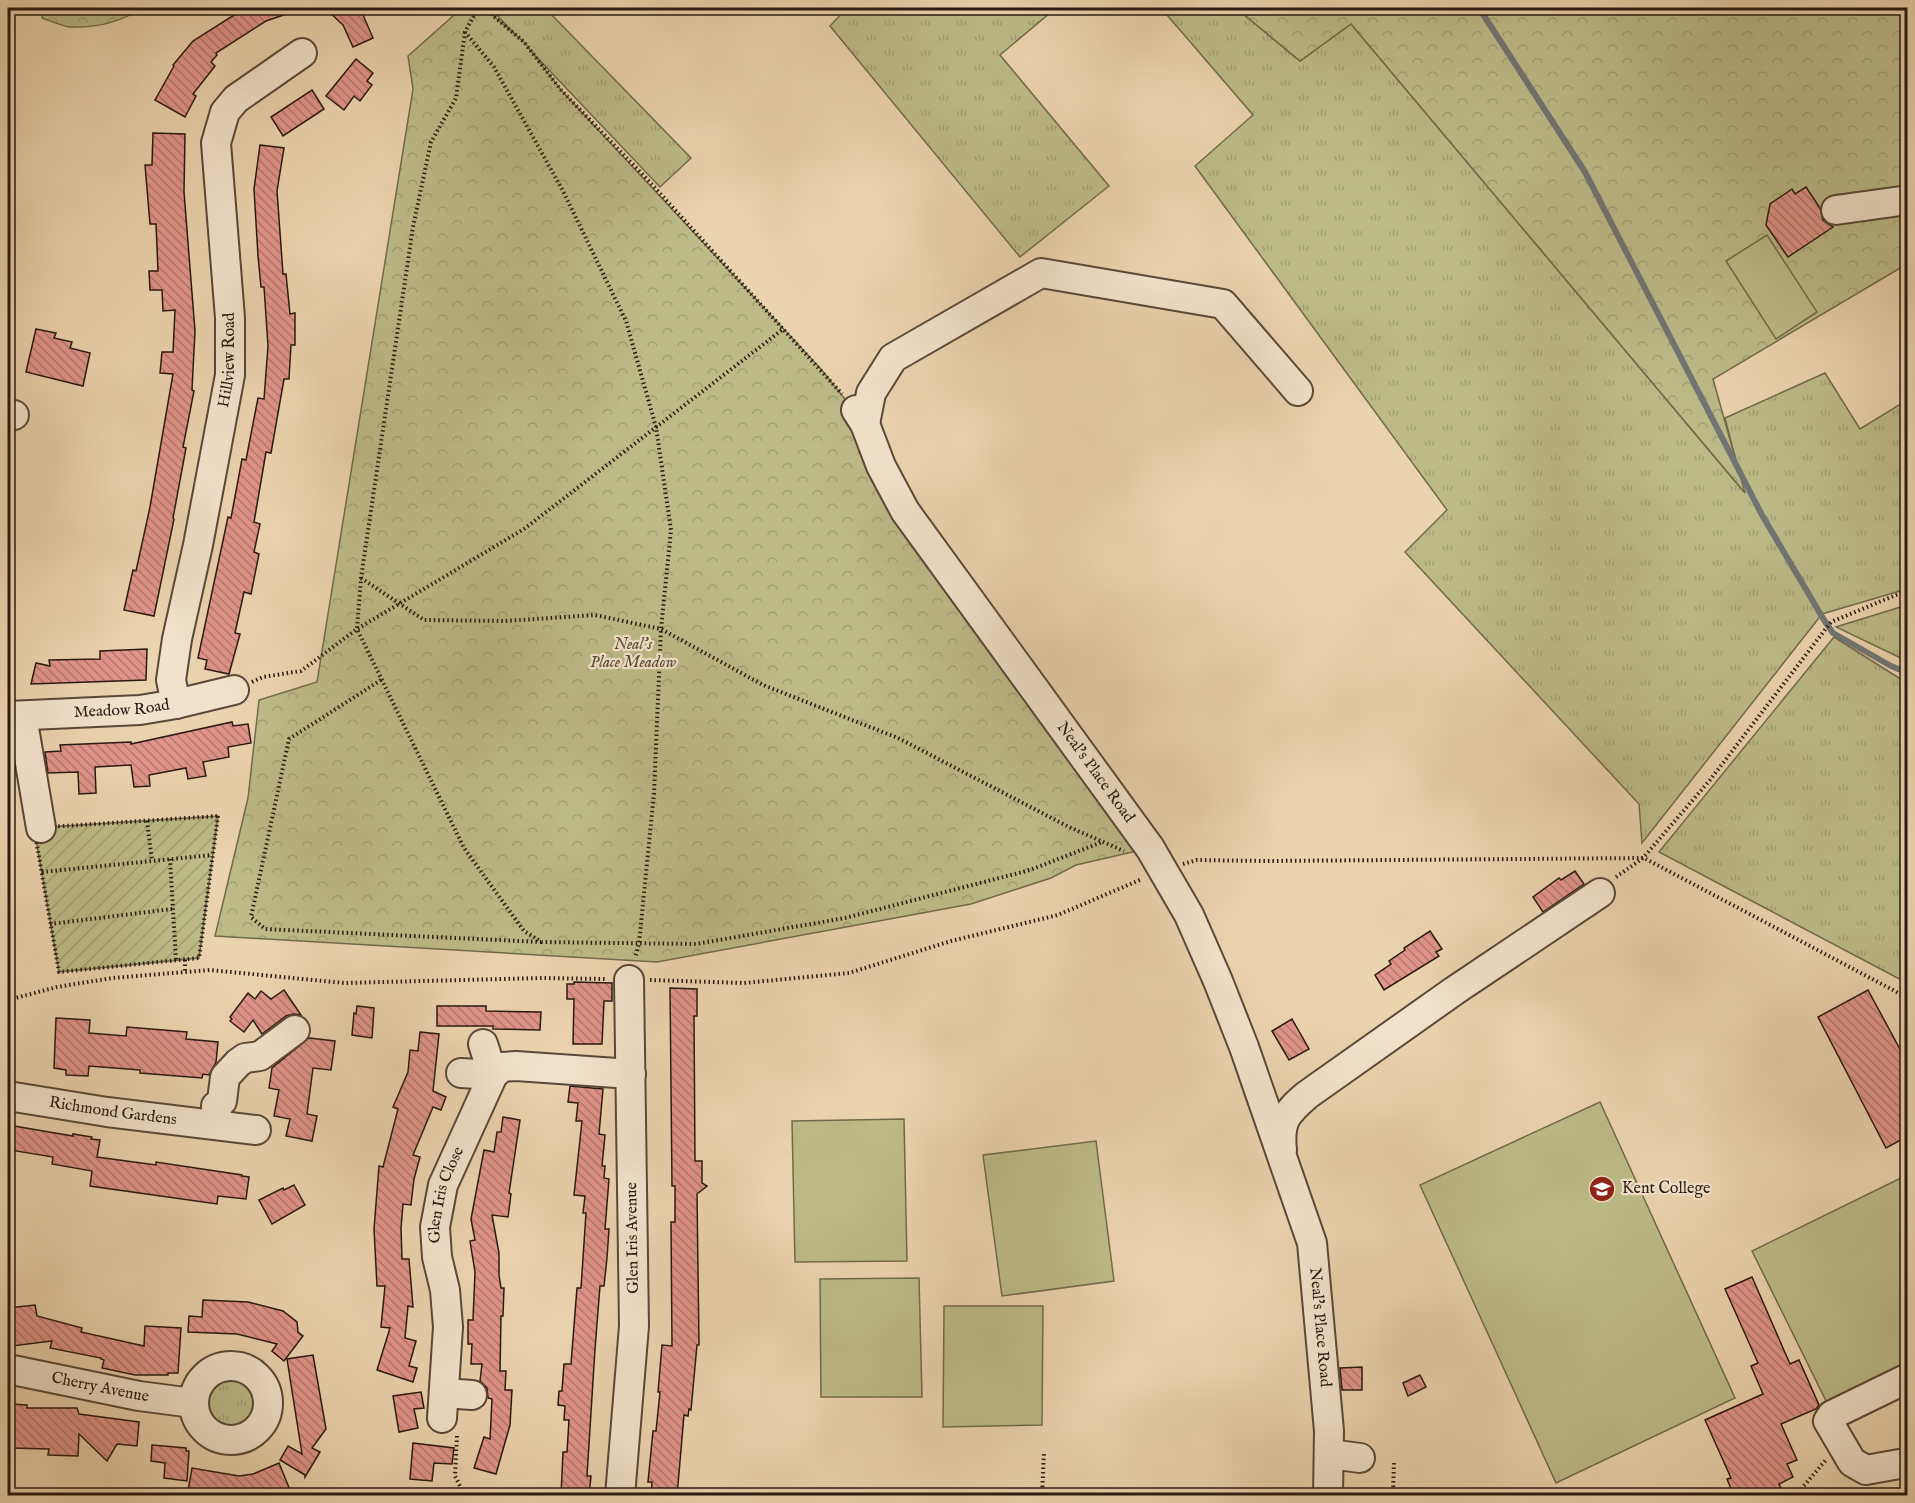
<svg xmlns="http://www.w3.org/2000/svg" width="1915" height="1503" viewBox="0 0 1915 1503" font-family="'IM FELL English',serif">
  <style>
    .grass { fill: url(#grass-tufts); stroke: #726a4c; stroke-width: 1.5 }
    .forest { fill: url(#forest-crowns); stroke: #726a4c; stroke-width: 1.5 }
    .garden { fill: url(#garden-furrows); stroke: #726a4c; stroke-width: 1.5 }
    .pitch { fill: #bcbb88; stroke: #726a4c; stroke-width: 1.5 }
    .lines { fill: none; stroke-linecap: round; stroke-linejoin: round }
    .stream { stroke: #707675; stroke-width: 6 }
    .building { fill: url(#building-back-hatch); stroke: #291911; stroke-width: 1.5 }
    .minor-casing { stroke: #5a4838; stroke-width: 32 }
    .path { stroke: #291911; stroke-width: 4; stroke-dasharray: 1.5 3; stroke-linecap: butt }
    .minor { stroke: #f3e2cb; stroke-width: 28 }
    .labels { text-anchor: middle; dominant-baseline: central; stroke-width: 4.5; stroke-linejoin: round; paint-order: stroke }
    .street-label { font-size: 16px; fill: #291911; stroke: #f3e2cb }
    .park-label { font-size: 16px; font-style: italic; fill: #554a35; stroke: #f3e2cb }
    .poi-label { font-size: 16px; fill: #291911; stroke: #f3e2cb; text-anchor: start }
  </style>
  <defs>
    <pattern id="grass-tufts" width="24" height="20" patternUnits="userSpaceOnUse" patternTransform="scale(1.5)"><rect width="24" height="20" fill="#bcbb88"/><path d="M3 7l-1-3M5 7V3M7 7l1-3M15 17l-1-3M17 17v-4M19 17l1-3" fill="none" stroke="#a2a074"/></pattern>
    <pattern id="forest-crowns" width="20" height="18" patternUnits="userSpaceOnUse" patternTransform="scale(1.5)"><rect width="20" height="18" fill="#bcbb88"/><path d="M2 6a3 3 0 1 1 6 0M12 15a3 3 0 1 1 6 0" fill="none" stroke="#a2a074"/></pattern>
    <pattern id="garden-furrows" width="10" height="10" patternUnits="userSpaceOnUse" patternTransform="scale(1.5)"><rect width="10" height="10" fill="#bcbb88"/><path d="M-1 1l2-2M0 10L10 0M9 11l2-2" fill="none" stroke="#a2a074"/></pattern>
    <pattern id="building-back-hatch" width="6" height="6" patternUnits="userSpaceOnUse" patternTransform="scale(1.5)"><rect width="6" height="6" fill="#e1948a"/><path d="M-1 5l2 2M0 0l6 6M5-1l2 2" fill="none" stroke="#b6786f"/></pattern>
  </defs>
  <rect width="100%" height="100%" fill="#ecd3af"/>
  <filter id="stains"><feTurbulence type="fractalNoise" baseFrequency=".00333" numOctaves="4"/><feColorMatrix values="0 0 0 0 .2 0 0 0 0 .09 0 0 0 0 .02 0 0 0 .5 -.17"/></filter>
  <radialGradient id="worn" r=".72"><stop offset=".6" stop-color="#630" stop-opacity="0"/><stop offset="1" stop-color="#630" stop-opacity=".3"/></radialGradient>
  <g class="grass">
    <path d="M490,8H545L691,158L660,187Z"/>
    <path d="M847,8H1056L1000,55L1109,186L1020,257L830,26Z"/>
    <path d="M1161,8H1236L1300,61L1351,24L1744,492L1725,418L1825,373L1860,429L1907,400V589L1822,614L1642,843L1639,804L1405,552L1447,510L1195,166L1253,115Z"/>
    <path d="M1907,605V661L1836,627Z"/>
    <path d="M1834,637L1907,683V983L1659,852Z"/>
    <circle cx="233" cy="1403" r="28"/>
  </g>
  <g class="forest">
    <path d="M49,8H142C121,22 96,28 70,27C61,26 51,21 42,18L43,10Z"/>
    <path d="M462,8H484L524,42L561,90L820,368L865,424L881,466L1150,848L1076,865L1051,878L971,904L657,962L215,936L248,798L259,700L317,682L413,89L408,56Z"/>
    <path d="M1236,8H1907V264L1713,379L1745,493L1351,24L1300,61Z"/>
  </g>
  <path class="garden" d="M218,816L199,958L59,972L34,828Z"/>
  <g class="pitch">
    <path d="M1767,235L1817,312L1776,339L1726,261Z"/>
    <path d="M1600,1102L1735,1398L1556,1483L1420,1185Z"/>
    <path d="M904,1119L907,1261L795,1262L792,1121Z"/>
    <path d="M1096,1141L1114,1281L1002,1296L983,1155Z"/>
    <path d="M1907,1175V1368L1829,1407L1752,1251Z"/>
    <path d="M919,1278L922,1397H821L820,1279Z"/>
    <path d="M944,1306H1043L1042,1425L943,1427Z"/>
  </g>
  <g class="lines">
    <path class="stream" d="M1479,8L1585,172L1762,515L1824,620L1833,633L1891,666L1908,673"/>
  </g>
  <g class="building">
    <path d="M245,8H297L298,10L266,21L216,53L217,55L211,62L215,66L193,94L196,96L185,117L155,100L174,66L173,65L193,41Z"/>
    <path d="M325,8H360L373,38L353,47L343,25Z"/>
    <path d="M356,59L373,73L367,81L372,85L360,101L354,96L344,110L326,96Z"/>
    <path d="M312,90L324,109L283,136L271,117Z"/>
    <path d="M153,133L185,134L184,192L195,331L192,390L194,391L183,447L186,448L173,518L174,519L154,616L124,610L133,570L136,571L150,507L173,374L160,373L162,352H173L175,310L163,311L162,290H150L149,271H158L156,224H150L145,165H152Z"/>
    <path d="M260,145L284,148L277,191L283,274H286L290,314L295,313V345H291L289,379H284L271,453L266,452L254,522L260,524L254,552L259,554L251,594L244,592L235,633L240,634L229,674L205,669L207,660L198,658L228,517L231,518L242,459L246,460L258,398L264,399L268,346L264,287H261L258,256L254,189Z"/>
    <path d="M1806,187L1820,208L1823,220L1833,227L1788,257L1766,225L1770,204L1792,189L1795,194Z"/>
    <path d="M36,329L56,333L54,338L72,342L70,348L90,353L83,386L26,372Z"/>
    <path d="M147,649L146,680L31,684L36,663L50,666L49,660L100,659V651Z"/>
    <path d="M232,722L233,726L248,724L251,743L228,747L229,757L203,762L206,776L188,779L186,768L149,775L150,786L134,787L131,765L95,767L96,793L79,794L78,772L48,773L45,752L61,751L60,745L131,742V744Z"/>
    <path d="M1575,871L1584,884L1543,912L1533,897L1559,878L1561,880Z"/>
    <path d="M1430,931L1442,949L1436,952L1439,956L1384,990L1375,975L1391,964L1389,961L1405,950L1404,948Z"/>
    <path d="M574,982L612,983V1001H604L602,1044H573L574,999H567V984H574Z"/>
    <path d="M670,988L697,989V1016H694L695,1161H702V1183L707,1186L697,1194L699,1345H697L691,1410L689,1409L688,1416L684,1415L677,1496H651L652,1482H648L653,1431H656L660,1392H658L662,1345L672,1346L671,1222H675V1186H672Z"/>
    <path d="M284,990L301,1015L294,1014L286,1016L262,1034L253,1020L244,1032L230,1021L232,1019L230,1017L248,993L255,999L261,991L271,999Z"/>
    <path d="M1868,990L1908,1064V1136L1886,1148L1818,1017Z"/>
    <path d="M357,1006L374,1008L372,1038L352,1035L354,1013L356,1014Z"/>
    <path d="M437,1006H486V1011L541,1012L540,1030L493,1029V1026H437Z"/>
    <path d="M56,1018L90,1020L89,1033L126,1036L127,1027L187,1032L186,1039L218,1042L216,1062L209,1075L203,1074L202,1078L140,1073V1070L89,1066L88,1076L66,1075V1070L54,1068Z"/>
    <path d="M1292,1019L1309,1049L1289,1060L1272,1031Z"/>
    <path d="M420,1032L439,1034L433,1091L446,1097L441,1110L433,1107L413,1155L420,1157L414,1179L411,1205L403,1204L401,1228L402,1259H409L413,1307L408,1306L405,1338L416,1341L409,1366L417,1368L413,1382L377,1370L390,1328L381,1327L385,1286H377L374,1229L379,1166L383,1167L398,1109L393,1107L408,1072L410,1050L418,1051Z"/>
    <path d="M309,1038L335,1041L331,1070L313,1068L307,1114L317,1116L312,1141L286,1136L290,1119L274,1116L279,1090L269,1088L272,1068Z"/>
    <path d="M570,1086L603,1089L599,1134L605,1135L602,1166H605L604,1178L609,1179L605,1229H609L607,1258L604,1286H600L595,1349L587,1476H591L589,1496H561L563,1452H567L569,1420H564L565,1406L558,1405L559,1391H562L564,1364H571L577,1288H581L586,1213H583L585,1196L574,1195L582,1121H576L578,1103L568,1102Z"/>
    <path d="M503,1117L520,1120L509,1193L511,1194L508,1217L492,1215L499,1253V1275L501,1288H504L503,1316H501L500,1371H506L505,1390H512L510,1425L496,1474L474,1468L484,1437L490,1439L492,1399L488,1398L487,1388L480,1381L482,1364H471L472,1344H468V1320H473L475,1272L470,1241L475,1240L471,1219L484,1150L494,1152L497,1132H501Z"/>
    <path d="M14,1126L73,1136V1134L92,1137L91,1139L100,1140L97,1157L156,1165V1162L242,1175V1176L249,1177L246,1199L218,1196L217,1204L90,1186L92,1171L52,1164L53,1157L10,1150Z"/>
    <path d="M294,1185L305,1205L272,1224L259,1200L283,1188L284,1190Z"/>
    <path d="M1752,1277L1790,1364L1799,1360L1819,1405L1816,1409L1781,1424L1797,1460L1787,1464L1793,1477L1779,1484L1784,1496H1734L1727,1479L1731,1478L1705,1420L1763,1394L1751,1366L1758,1363L1725,1289Z"/>
    <path d="M203,1300L248,1302L283,1311L297,1322L298,1332L303,1336L284,1361L272,1351L277,1344L237,1334L188,1332L189,1316L202,1317Z"/>
    <path d="M35,1305L37,1316L82,1328L81,1332L144,1346L145,1326L181,1328L178,1373H168V1375H135L102,1368L104,1360L101,1359V1358L50,1348L52,1341L12,1346L8,1308Z"/>
    <path d="M313,1355L326,1429L312,1448L320,1452L305,1477V1475L280,1460L288,1446L302,1454L287,1359Z"/>
    <path d="M1362,1367V1390H1342L1340,1368Z"/>
    <path d="M1420,1375L1426,1387L1408,1396L1403,1383Z"/>
    <path d="M421,1392L424,1408L414,1409L418,1428L399,1432L393,1396Z"/>
    <path d="M11,1404L27,1405V1408H77L79,1414L139,1422L137,1446L117,1444L107,1461L79,1434L78,1456L48,1455L49,1449L10,1448Z"/>
    <path d="M413,1443L454,1448L452,1464L434,1463L432,1481L410,1479Z"/>
    <path d="M152,1445L186,1448V1451H189L187,1481L164,1478L165,1463L151,1461Z"/>
    <path d="M279,1463L290,1490L277,1496H187L192,1468L239,1476L253,1474Z"/>
  </g>
  <g class="lines">
    <g class="minor-casing">
      <g id="minor">
        <path d="M1836,210L1908,200"/>
        <path id="s1" d="M856,410L865,424L881,466L905,511L1150,848L1189,915L1218,981L1244,1047L1312,1243L1329,1431L1328,1496"/>
        <path d="M8,415H14"/>
        <path d="M865,424L871,393L893,358L1041,273L1223,304L1298,391"/>
        <path id="s2" d="M176,704L171,680L177,639L198,545L230,375V318L216,143L225,112L236,99L302,53"/>
        <path id="s3" d="M8,716L140,710L176,704L234,690"/>
        <path d="M22,716L41,828"/>
        <path d="M461,1073L493,1075L483,1044"/>
        <path id="s4" d="M8,1096L107,1112L256,1130"/>
        <path d="M218,1125L216,1106L222,1101L225,1077L238,1063L245,1058L260,1056L295,1030"/>
        <path d="M1282,1150C1279,1121 1286,1113 1307,1095L1454,991L1600,893"/>
        <circle cx="231" cy="1403" r="37"/>
        <path id="s5" d="M8,1369L139,1396L193,1403"/>
        <path d="M1908,1378L1832,1415L1828,1421L1852,1462L1866,1470L1905,1463L1908,1465"/>
        <path d="M444,1393L472,1395"/>
        <path id="s6" d="M442,1418L448,1327L445,1290L437,1257L435,1227L443,1185L493,1075L502,1067L516,1066L631,1074"/>
        <path d="M1330,1454L1360,1458"/>
        <path d="M620,1496L634,1326L629,980"/>
      </g>
    </g>
    <g class="path">
      <path d="M33,8L43,10L49,8"/>
      <path d="M478,8L465,32L494,67L563,191L626,321L656,427L671,530L661,629L654,793L639,944L635,958"/>
      <path d="M484,8L524,42L561,90L647,179L842,394"/>
      <path d="M465,32L456,98L431,142L413,227L361,578L357,629L464,848L524,931L542,942L696,944L845,918L1030,870L1102,842"/>
      <path d="M361,578L424,620L505,621L595,615L661,629L763,685L898,738L1069,827L1124,851"/>
      <path d="M381,680L289,739L251,917L265,929L541,942"/>
      <path d="M252,682L263,677L301,671L357,629L524,529L782,330"/>
      <path d="M218,816L199,958L59,972L34,828Z"/>
      <path d="M147,821L152,861"/>
      <path d="M170,859L176,960"/>
      <path d="M1183,864L1197,860L1266,861L1644,858L1908,998"/>
      <path d="M42,872L212,855"/>
      <path d="M1616,877L1643,858L1710,780L1831,622L1908,590"/>
      <path d="M50,924L172,909"/>
      <path d="M185,960V971"/>
      <path d="M650,980L744,983L849,973L951,941L1058,915L1142,879"/>
      <path d="M8,1000L57,987L112,978L210,970L344,983L542,978L606,979"/>
      <path d="M457,1436L455,1476L465,1496"/>
      <path d="M1042,1496L1044,1452"/>
      <path d="M1393,1496L1394,1460"/>
      <path d="M1795,1496L1826,1460"/>
    </g>
    <use href="#minor" class="minor"/>
  </g>
  <defs>
    <g id="school-disc" transform="scale(1.35)"><circle r="9.5" fill="#8f2418" stroke="#f3e2cb"/><path d="M0-5L7-2L0 1L-7-2ZM-4 1L0 2.5L4 1V4Q0 6-4 4Z" fill="#fff"/></g>
  </defs>
  <g fill-rule="evenodd">
    <use href="#school-disc" x="1602" y="1189"/>
  </g>
  <g class="labels">
    <g class="street-label">
      <text stroke="none"><textPath href="#s2" startOffset="350">Hillview Road</textPath></text>
      <text stroke="none"><textPath href="#s3" startOffset="114">Meadow Road</textPath></text>
      <text stroke="none"><textPath href="#s1" startOffset="436">Neal's Place Road</textPath></text>
      <text stroke="none"><textPath href="#s4" startOffset="106">Richmond Gardens</textPath></text>
      <text stroke="none"><textPath href="#s6" startOffset="226">Glen Iris Close</textPath></text>
      <text transform="translate(633 1238) rotate(-91)">Glen Iris Avenue</text>
      <text stroke="none"><textPath href="#s1" startOffset="1042">Neal's Place Road</textPath></text>
      <text stroke="none"><textPath href="#s5" startOffset="94">Cherry Avenue</textPath></text>
    </g>
    <g class="park-label">
      <text x="633" y="645">Neal's<tspan x="633" dy="18">Place Meadow</tspan></text>
    </g>
    <g class="poi-label">
      <text x="1622" y="1189">Kent College</text>
    </g>
  </g>
  <rect width="1915" height="1503" fill="none" stroke="#ecd3af" stroke-width="30"/>
  <rect x="9" y="9" width="1897" height="1485" fill="none" stroke="#291911" stroke-width="3"/>
  <rect x="15" y="15" width="1885" height="1473" fill="none" stroke="#291911" stroke-width="1.5"/>
  <rect width="100%" height="100%" filter="url(#stains)"/>
  <rect width="100%" height="100%" fill="url(#worn)"/>
</svg>
